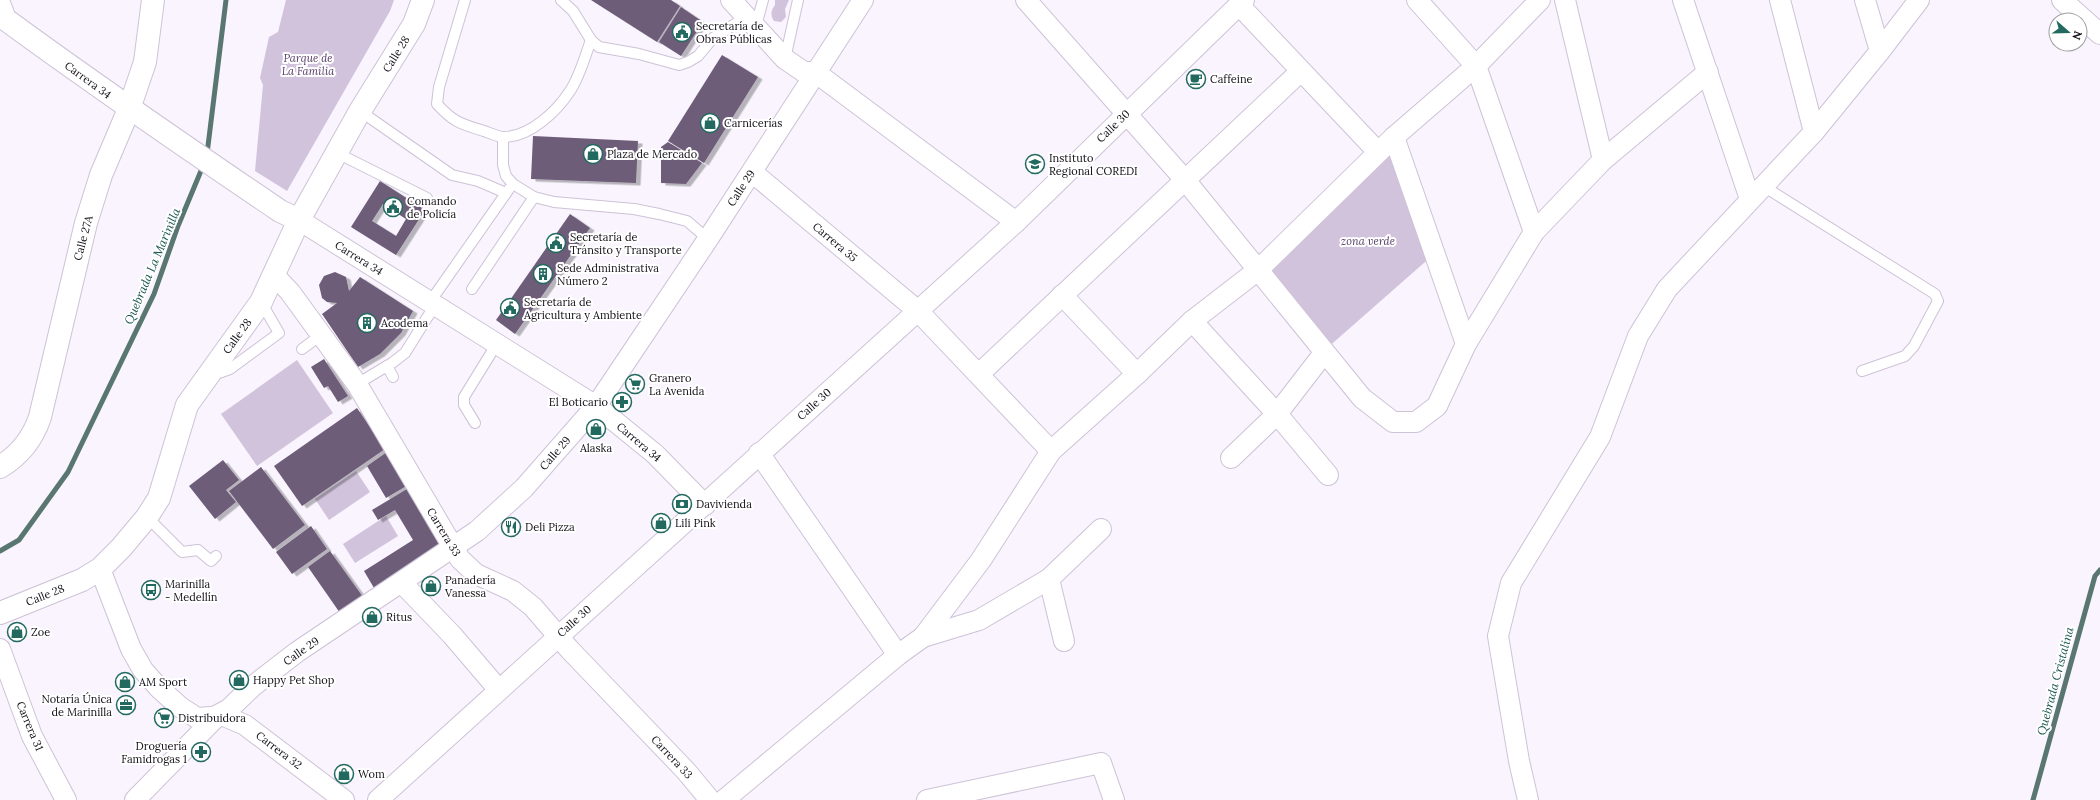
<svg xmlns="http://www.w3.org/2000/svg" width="2100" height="800" viewBox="0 0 2100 800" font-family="Lora,serif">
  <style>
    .green { fill: #d2c3dd }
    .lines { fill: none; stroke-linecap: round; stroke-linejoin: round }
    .stream { stroke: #597671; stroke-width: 5 }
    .building { fill: #6d5d79; fill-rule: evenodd; filter: url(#shadow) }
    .lane-casing { stroke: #cec2d7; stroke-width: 12 }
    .street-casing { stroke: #cec2d7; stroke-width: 22 }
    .secondary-casing { stroke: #cec2d7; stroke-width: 24 }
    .lane { stroke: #fff; stroke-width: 10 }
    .street { stroke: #fff; stroke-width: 20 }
    .secondary { stroke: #fff; stroke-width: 22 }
    .labels { text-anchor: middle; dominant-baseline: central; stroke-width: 4; stroke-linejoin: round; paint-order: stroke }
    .poi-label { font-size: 11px; fill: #120e15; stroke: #fff; text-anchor: start }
    .street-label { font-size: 11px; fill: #120e15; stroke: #fff }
    .park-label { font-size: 11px; font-style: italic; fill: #573d69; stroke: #fff }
    .water-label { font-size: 12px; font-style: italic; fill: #1b574e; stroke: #fff }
  </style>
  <defs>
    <filter id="shadow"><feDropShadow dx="4.5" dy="2.5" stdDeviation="0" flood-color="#0004"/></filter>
  </defs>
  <rect width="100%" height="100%" fill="#f9f4fd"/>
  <g class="green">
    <path d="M286,0H394L390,11L287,191L255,171L263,85L260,78L269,37L278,32Z"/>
    <path d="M775,0H789L785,9L786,17L781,22L774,21C770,15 771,10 775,5Z"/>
    <path d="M1393,141L1433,255L1326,349L1262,271Z"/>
    <path d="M297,360L333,413L257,466L221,414Z"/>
    <path d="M356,471L370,492L329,520L315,499Z"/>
    <path d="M386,516L398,536L355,563L343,544Z"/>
  </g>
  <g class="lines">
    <g class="stream">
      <path d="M207,154L226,0"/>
      <path d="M0,551L19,540L68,472L154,294L178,226L203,166"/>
      <path d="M2033,800L2095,576L2100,570"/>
    </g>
  </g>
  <g class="building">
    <path d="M591,0H671L680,6L657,42Z"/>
    <path d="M681,7L703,22L681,56L659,42Z"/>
    <path d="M722,55L758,77L704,163L668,141Z"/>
    <path d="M533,136L638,141L636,183L531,179Z"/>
    <path d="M668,142L702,163L686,184L661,183V147Z"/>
    <path d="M380,181L425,210L396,255L351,227ZM383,204L406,219L396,236L372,221Z"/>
    <path d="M570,214L590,228L515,334L496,320Z"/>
    <path d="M335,272L346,277L349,291L360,277L413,311L401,333L380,354L358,367L322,314L337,303L327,302L322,298L319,285L324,276Z"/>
    <path d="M324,359L348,396L338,402L328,386L324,388L311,367Z"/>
    <path d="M357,408L385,449L302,506L274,466Z"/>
    <path d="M387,452L408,485L386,498L367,466Z"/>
    <path d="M223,460L239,480L226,490L236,502L215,519L189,486Z"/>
    <path d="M261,467L305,525L273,549L229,491Z"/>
    <path d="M407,489L439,542L437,550L374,588L364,571L413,540L395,510L378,520L372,510Z"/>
    <path d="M311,526L327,549L292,574L276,552Z"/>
    <path d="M330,551L363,597L340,613L308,567Z"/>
  </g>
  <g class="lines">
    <g class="lane-casing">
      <g id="lane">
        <path d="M465,0L439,87L437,104C453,122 461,124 484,131C490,133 498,137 504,137C530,137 557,111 570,91C580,76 585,56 591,40"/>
        <path d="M561,0L573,11L591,40L599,47L639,54L679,65L688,62L698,56L713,38L746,17"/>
        <path d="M756,26L763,0"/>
        <path d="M785,59L798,0"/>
        <path d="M360,111L452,175L478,181L506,193"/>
        <path d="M503,137V165L506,176L513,184L534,197L554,202L634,209L659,214L687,221L708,239"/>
        <path d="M337,153L427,198"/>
        <path d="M1763,186L1935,294L1938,301L1914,346L1905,356L1862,371"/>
        <path d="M472,289L534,197"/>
        <path d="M430,302L509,189"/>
        <path d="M302,349L321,335"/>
        <path d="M387,366L393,377"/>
        <path d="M213,375L230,369L279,333L261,302"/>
        <path d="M357,384L392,363L405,353L435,305"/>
        <path d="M475,423L464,405V397L496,345"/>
        <path d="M147,517L182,552L198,550L211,561L216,556"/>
      </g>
    </g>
    <g class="street-casing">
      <g id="street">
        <path d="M731,0L785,59L804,72H815L1016,222"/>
        <path d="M1026,0L1185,180L1362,398L1393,422H1416L1437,406L1466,344L1534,232L1603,160L1708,72"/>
        <path d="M1417,0L1476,66L1534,232"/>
        <path d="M1565,0L1603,160"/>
        <path d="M1683,0L1750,199"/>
        <path d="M1780,0L1814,132"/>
        <path d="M1865,0L1880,51"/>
        <path d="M2062,0L2100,34"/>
        <path d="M1239,5L1378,152"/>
        <path d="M1394,137L1466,344"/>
        <path d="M752,172L918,311L1051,451"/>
        <path d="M299,220L596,406L655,454L705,505"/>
        <path d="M274,275L290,292L357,384L460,559L476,574L513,591L533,607L570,650L686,771L710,800"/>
        <path d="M1062,295L1137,374"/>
        <path d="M1192,321L1277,414L1328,475"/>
        <path d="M979,374L1301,71"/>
        <path d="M759,453L898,655"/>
        <path d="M1231,458L1277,414L1324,353"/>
        <path d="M100,569L131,649L143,670L158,687L180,707L197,718L224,716L245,725L344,800"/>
        <path d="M1049,579L1064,641"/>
        <path d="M402,583L452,635L499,690"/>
        <path d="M923,637L979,620L1049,579L1101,529"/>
        <path d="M0,649L32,736L66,800"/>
        <path d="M135,800L218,715L229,709L253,686L297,652L477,531L524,488L596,406L708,239L863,0"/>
        <path d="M378,800L1016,222L1244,0"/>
        <path d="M724,800L898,655L923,637L981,560L1051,451L1137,374L1192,321L1258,270L1394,137L1476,66L1540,0"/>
        <path d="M927,800L1101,763L1114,800"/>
        <path d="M1528,800L1519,761L1498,636L1511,583L1600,437L1638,336L1667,289L1814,132L1880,51L1919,0"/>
      </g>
    </g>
    <g class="secondary-casing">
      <g id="secondary">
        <path d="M0,6L5,19C95,85 187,148 280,211L299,220"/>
        <path d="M0,467C20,455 33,438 40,417L86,223L101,175L129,109L145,62L153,0"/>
        <path d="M0,613L82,580L100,569L121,548L147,517L159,498L187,405L261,302L299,220L360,111L414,24L423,0"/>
      </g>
    </g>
    <use href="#lane" class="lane"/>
    <use href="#street" class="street"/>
    <use href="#secondary" class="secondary"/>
  </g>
  <defs>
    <g id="civic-ring" transform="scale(1)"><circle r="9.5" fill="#fff" stroke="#22695f" stroke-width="1.5"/><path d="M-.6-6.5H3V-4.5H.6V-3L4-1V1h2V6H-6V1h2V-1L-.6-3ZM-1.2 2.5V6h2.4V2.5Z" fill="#22695f"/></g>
    <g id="cafe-ring" transform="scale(1)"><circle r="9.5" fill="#fff" stroke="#22695f" stroke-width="1.5"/><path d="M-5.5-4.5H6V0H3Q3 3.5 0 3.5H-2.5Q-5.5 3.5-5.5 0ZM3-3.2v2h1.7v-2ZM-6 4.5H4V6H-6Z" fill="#22695f"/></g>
    <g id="shop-ring" transform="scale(1)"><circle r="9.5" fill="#fff" stroke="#22695f" stroke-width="1.5"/><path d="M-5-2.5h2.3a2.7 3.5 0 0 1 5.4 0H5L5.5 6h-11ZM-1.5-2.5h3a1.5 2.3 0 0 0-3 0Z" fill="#22695f"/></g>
    <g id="school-ring" transform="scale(1)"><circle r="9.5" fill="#fff" stroke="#22695f" stroke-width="1.5"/><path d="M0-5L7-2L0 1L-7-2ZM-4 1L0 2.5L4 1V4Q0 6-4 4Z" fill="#22695f"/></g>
    <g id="building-ring" transform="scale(1)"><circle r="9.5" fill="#fff" stroke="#22695f" stroke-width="1.5"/><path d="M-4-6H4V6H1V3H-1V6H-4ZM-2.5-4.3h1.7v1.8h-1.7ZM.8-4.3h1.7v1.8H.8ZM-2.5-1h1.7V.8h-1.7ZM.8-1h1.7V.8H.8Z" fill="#22695f"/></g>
    <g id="supermarket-ring" transform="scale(1)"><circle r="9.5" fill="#fff" stroke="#22695f" stroke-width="1.5"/><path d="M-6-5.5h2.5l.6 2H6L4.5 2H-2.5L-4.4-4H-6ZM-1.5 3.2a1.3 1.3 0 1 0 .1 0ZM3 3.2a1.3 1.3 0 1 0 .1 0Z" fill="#22695f"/></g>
    <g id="pharmacy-ring" transform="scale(1)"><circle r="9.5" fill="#fff" stroke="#22695f" stroke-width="1.5"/><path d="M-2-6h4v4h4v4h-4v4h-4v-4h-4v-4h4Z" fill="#22695f"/></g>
    <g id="bank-ring" transform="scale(1)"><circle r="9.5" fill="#fff" stroke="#22695f" stroke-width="1.5"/><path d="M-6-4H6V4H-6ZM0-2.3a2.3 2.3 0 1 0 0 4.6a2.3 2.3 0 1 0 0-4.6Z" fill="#22695f"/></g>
    <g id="restaurant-ring" transform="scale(1)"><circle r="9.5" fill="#fff" stroke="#22695f" stroke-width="1.5"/><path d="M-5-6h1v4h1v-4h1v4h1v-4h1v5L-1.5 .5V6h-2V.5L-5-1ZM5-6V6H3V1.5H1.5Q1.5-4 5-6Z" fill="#22695f"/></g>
    <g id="bus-ring" transform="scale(1)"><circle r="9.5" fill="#fff" stroke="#22695f" stroke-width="1.5"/><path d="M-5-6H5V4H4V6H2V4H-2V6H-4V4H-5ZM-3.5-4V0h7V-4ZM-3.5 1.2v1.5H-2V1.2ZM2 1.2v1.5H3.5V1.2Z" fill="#22695f"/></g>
    <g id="office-ring" transform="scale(1)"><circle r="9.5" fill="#fff" stroke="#22695f" stroke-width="1.5"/><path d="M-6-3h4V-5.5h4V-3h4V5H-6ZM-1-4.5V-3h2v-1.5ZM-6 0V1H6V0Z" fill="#22695f"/></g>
  </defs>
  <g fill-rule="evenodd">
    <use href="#civic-ring" x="682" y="32"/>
    <use href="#cafe-ring" x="1196" y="79"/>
    <use href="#shop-ring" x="710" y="123"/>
    <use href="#shop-ring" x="593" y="154"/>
    <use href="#school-ring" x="1035" y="164"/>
    <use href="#civic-ring" x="393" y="207"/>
    <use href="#civic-ring" x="556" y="243"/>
    <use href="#building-ring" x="543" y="274"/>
    <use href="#civic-ring" x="510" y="308"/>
    <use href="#building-ring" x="367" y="323"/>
    <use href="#supermarket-ring" x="635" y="384"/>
    <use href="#pharmacy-ring" x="622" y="402"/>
    <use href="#shop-ring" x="596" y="429"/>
    <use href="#bank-ring" x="682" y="504"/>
    <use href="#shop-ring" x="661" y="523"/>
    <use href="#restaurant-ring" x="511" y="527"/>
    <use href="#shop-ring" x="431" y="586"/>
    <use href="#bus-ring" x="151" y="590"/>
    <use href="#shop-ring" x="372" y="617"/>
    <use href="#shop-ring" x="17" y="632"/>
    <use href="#shop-ring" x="239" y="680"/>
    <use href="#shop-ring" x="125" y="682"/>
    <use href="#office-ring" x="126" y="705"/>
    <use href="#supermarket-ring" x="164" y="718"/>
    <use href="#pharmacy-ring" x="201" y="752"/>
    <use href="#shop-ring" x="344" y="774"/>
  </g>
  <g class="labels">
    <g class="poi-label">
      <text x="696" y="26">Secretaría de<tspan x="696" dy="13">Obras Públicas</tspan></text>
      <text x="1210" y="79">Caffeine</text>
      <text x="724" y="123">Carnicerías</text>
      <text x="607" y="154">Plaza de Mercado</text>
      <text x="1049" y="158">Instituto<tspan x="1049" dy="13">Regional COREDI</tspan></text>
      <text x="407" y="201">Comando<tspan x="407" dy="13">de Policía</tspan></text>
      <text x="570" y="237">Secretaría de<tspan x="570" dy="13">Tránsito y Transporte</tspan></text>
      <text x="557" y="268">Sede Administrativa<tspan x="557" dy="13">Número 2</tspan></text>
      <text x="524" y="302">Secretaría de<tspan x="524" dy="13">Agricultura y Ambiente</tspan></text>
      <text x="381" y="323">Acodema</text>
      <text x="649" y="378">Granero<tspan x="649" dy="13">La Avenida</tspan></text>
      <text x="608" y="402" text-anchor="end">El Boticario</text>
      <text x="596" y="448" text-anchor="middle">Alaska</text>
      <text x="696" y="504">Davivienda</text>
      <text x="675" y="523">Lili Pink</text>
      <text x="525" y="527">Deli Pizza</text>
      <text x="445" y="580">Panadería<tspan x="445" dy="13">Vanessa</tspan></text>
      <text x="165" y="584">Marinilla<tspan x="165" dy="13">- Medellín</tspan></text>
      <text x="386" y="617">Ritus</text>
      <text x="31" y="632">Zoe</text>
      <text x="253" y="680">Happy Pet Shop</text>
      <text x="139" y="682">AM Sport</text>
      <text x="112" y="699" text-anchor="end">Notaría Única<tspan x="112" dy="13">de Marinilla</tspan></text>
      <text x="178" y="718">Distribuidora</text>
      <text x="187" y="746" text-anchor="end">Droguería<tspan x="187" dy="13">Famidrogas 1</tspan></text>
      <text x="358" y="774">Wom</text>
    </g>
    <g class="street-label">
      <text transform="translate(396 54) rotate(-58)">Calle 28</text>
      <text transform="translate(88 80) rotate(36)">Carrera 34</text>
      <text transform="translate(1113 126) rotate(-44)">Calle 30</text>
      <text transform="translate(741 188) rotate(-57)">Calle 29</text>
      <text transform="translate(83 238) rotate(-75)">Calle 27A</text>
      <text transform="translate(835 242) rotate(40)">Carrera 35</text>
      <text transform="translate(359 258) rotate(32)">Carrera 34</text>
      <text transform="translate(237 336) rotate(-54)">Calle 28</text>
      <text transform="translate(814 404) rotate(-42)">Calle 30</text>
      <text transform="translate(639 442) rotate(40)">Carrera 34</text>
      <text transform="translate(555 453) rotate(-49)">Calle 29</text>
      <text transform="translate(444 532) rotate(59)">Carrera 33</text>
      <text transform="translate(45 595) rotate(-22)">Calle 28</text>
      <text transform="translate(574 621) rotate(-42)">Calle 30</text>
      <text transform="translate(301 651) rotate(-35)">Calle 29</text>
      <text transform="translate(30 726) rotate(67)">Carrera 31</text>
      <text transform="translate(279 750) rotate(37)">Carrera 32</text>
      <text transform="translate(672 757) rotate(47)">Carrera 33</text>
    </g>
    <g class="park-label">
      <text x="308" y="58">Parque de<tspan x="308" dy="13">La Familia</tspan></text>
      <text x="1368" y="241">zona verde</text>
    </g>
    <g class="water-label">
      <text transform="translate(152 266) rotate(-67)">Quebrada La Marinilla</text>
      <text transform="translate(2055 681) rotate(-75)">Quebrada Cristalina</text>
    </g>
  </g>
  <g transform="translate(2068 32) rotate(110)"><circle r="19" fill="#ffffff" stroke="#a09fa1"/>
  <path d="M0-3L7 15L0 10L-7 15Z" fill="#22695f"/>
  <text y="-6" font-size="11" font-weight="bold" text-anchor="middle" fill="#120e15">N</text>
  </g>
</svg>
